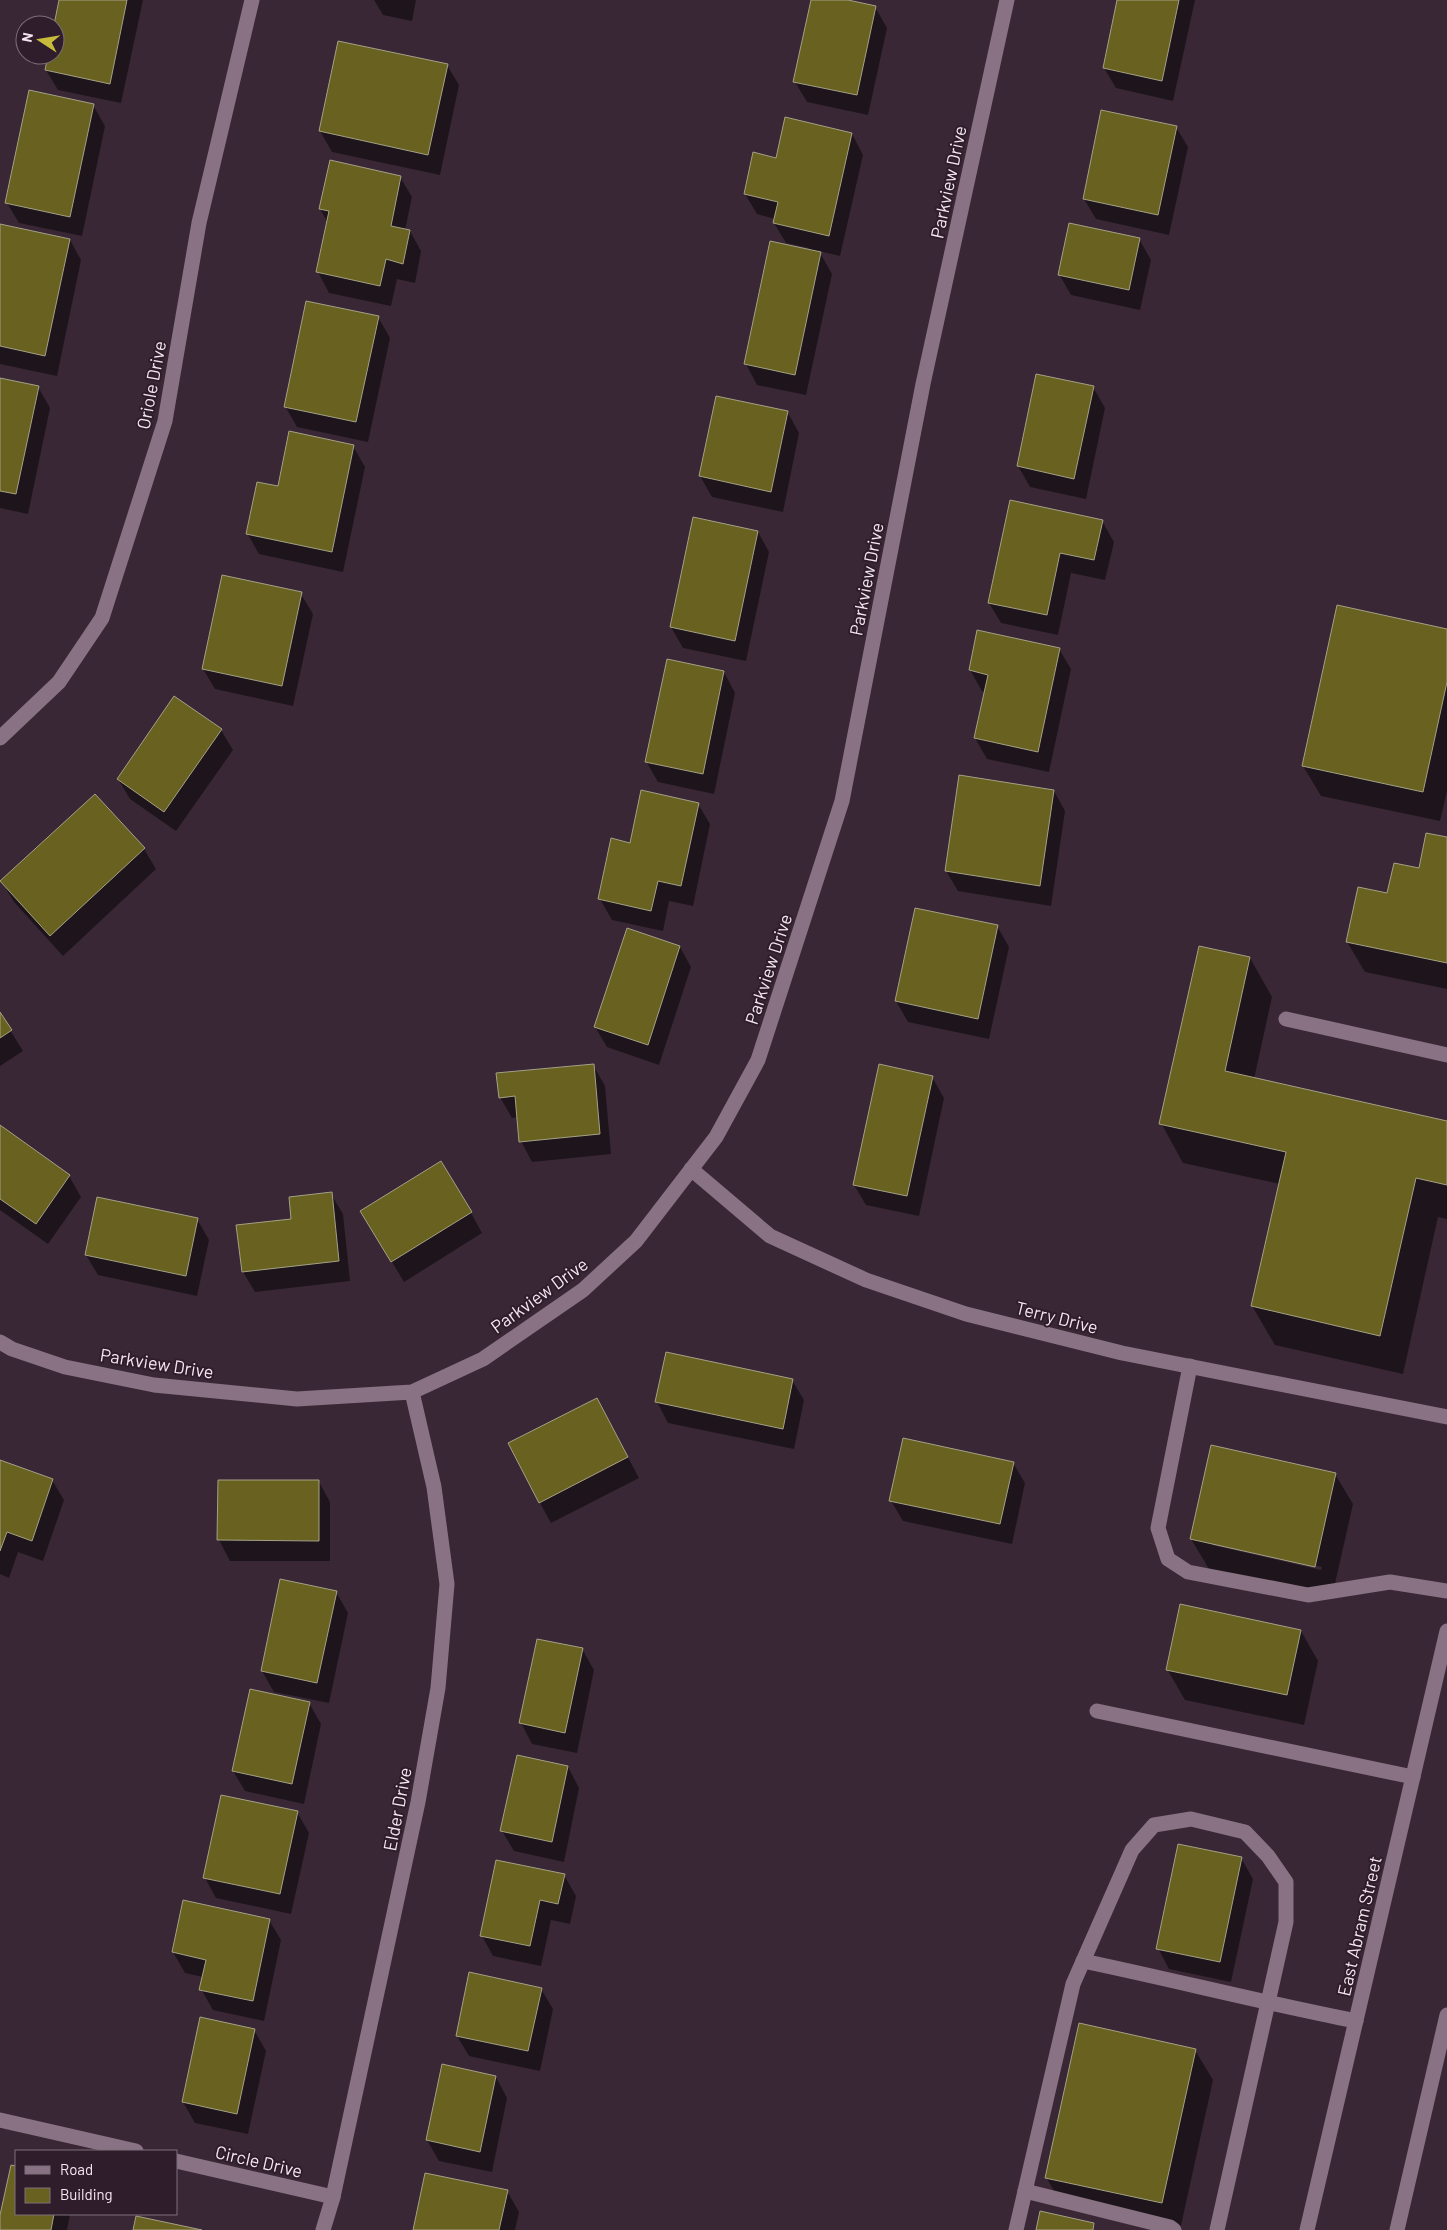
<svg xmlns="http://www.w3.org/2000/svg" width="1447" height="2230" viewBox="0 0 1447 2230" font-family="Barlow,sans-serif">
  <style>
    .shadow { fill: #0007; fill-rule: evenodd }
    .building { fill: #68611f; stroke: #a4a187 }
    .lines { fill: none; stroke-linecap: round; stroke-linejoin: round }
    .lane { stroke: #887283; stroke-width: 15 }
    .street { stroke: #887283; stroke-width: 15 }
    .secondary { stroke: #887283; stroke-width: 15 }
    .labels { text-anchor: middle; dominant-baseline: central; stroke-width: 4; stroke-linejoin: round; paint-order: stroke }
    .street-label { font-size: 18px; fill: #f4e7f1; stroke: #2f1d2b }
  </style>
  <rect width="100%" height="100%" fill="#392735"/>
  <g class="shadow">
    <path d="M61,0H143L121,103L58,90L46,70L49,55H55Z"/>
    <path d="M374,0H416L412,21L383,15Z"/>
    <path d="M812,0H842L875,7L887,28L868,115L807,102L795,82Z"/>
    <path d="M1119,0H1195L1173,101L1116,88L1104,68Z"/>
    <path d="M447,65L459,85L440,175L332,152L320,131Z"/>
    <path d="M93,105L105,126L82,236L19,223L7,203Z"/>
    <path d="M1176,127L1188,147L1169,235L1096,219L1084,199Z"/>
    <path d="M852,134L863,155L840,256L819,251L832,274L806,395L757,385L746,364L809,248L786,243L774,223L775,219L757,214L745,194L777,159Z"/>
    <path d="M400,177L412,197L405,230L410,231L421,251L415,283L397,279L391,306L329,293L318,272L328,223L320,209Z"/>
    <path d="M0,225L70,240L81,260L57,376L0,364Z"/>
    <path d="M1139,239L1151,260L1140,310L1071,295L1059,274Z"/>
    <path d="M378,317L390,338L368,442L297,427L285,406Z"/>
    <path d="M0,379L38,387L50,408L28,514L0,508Z"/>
    <path d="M1093,387L1105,408L1086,499L1030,487L1018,466Z"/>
    <path d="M717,397L788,413L799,433L783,512L712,497L700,476Z"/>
    <path d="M353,446L365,467L343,572L259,554L247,533L279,487Z"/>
    <path d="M1102,521L1114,542L1105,580L1071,573L1058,635L1001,623L989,603Z"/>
    <path d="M758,532L769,552L746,661L683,648L671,627Z"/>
    <path d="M301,594L313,614L293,706L215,689L203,669Z"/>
    <path d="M1447,630V791L1440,821L1321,796L1303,766Z"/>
    <path d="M978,632L1059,649L1071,669L1049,772L987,759L975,738L985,692L982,691L970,670Z"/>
    <path d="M724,672L735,693L714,794L658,782L646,761Z"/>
    <path d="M221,730L233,750L176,831L130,799L118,779Z"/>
    <path d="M1054,791L1065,811L1051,906L958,891L946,871Z"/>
    <path d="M95,795L144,849L156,869L63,956L14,902L2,882Z"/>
    <path d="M698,804L710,824L693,906L669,901L663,931L612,920L600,899L631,844Z"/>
    <path d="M1447,838V989L1365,972L1347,942L1388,895L1420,870Z"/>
    <path d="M997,926L1009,947L989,1039L908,1022L896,1001Z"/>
    <path d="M680,947L691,967L659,1065L607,1047L595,1027Z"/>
    <path d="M1250,958L1272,997L1254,1079L1447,1123V1219L1438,1217L1403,1374L1275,1345L1252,1306L1280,1184L1183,1163L1161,1123Z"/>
    <path d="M0,1014L23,1051L0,1066Z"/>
    <path d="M593,1065L605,1086L611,1154L532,1162L521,1141L519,1117L512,1118L500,1097Z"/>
    <path d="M932,1077L944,1098L919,1216L866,1205L854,1185Z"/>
    <path d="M0,1127L69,1176L81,1197L48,1244L0,1210Z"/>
    <path d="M331,1194L343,1214L350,1281L255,1292L243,1272L293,1220Z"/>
    <path d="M471,1213L482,1233L404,1282L374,1232Z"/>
    <path d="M197,1219L209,1240L197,1296L98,1275L86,1255Z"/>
    <path d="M792,1380L804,1400L794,1449L668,1423L657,1402Z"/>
    <path d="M597,1399L639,1478L551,1523L540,1503Z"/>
    <path d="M0,1462L52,1480L64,1500L43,1561L18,1552L9,1578L0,1574Z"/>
    <path d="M1013,1463L1025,1483L1012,1544L903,1521L891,1501Z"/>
    <path d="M1335,1474L1353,1504L1332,1597L1209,1569L1191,1539ZM1212,1543L1322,1567L1321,1570L1212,1545Z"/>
    <path d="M219,1481L319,1482L330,1502V1561H230L219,1540Z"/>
    <path d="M336,1592L348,1613L329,1703L274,1692L262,1671Z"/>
    <path d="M1301,1631L1318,1661L1304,1725L1185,1700L1167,1669Z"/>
    <path d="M582,1649L594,1670L577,1753L532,1744L521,1723Z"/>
    <path d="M309,1703L321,1724L304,1804L245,1791L233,1771Z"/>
    <path d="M568,1767L579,1788L564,1862L514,1851L502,1831Z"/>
    <path d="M297,1812L309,1833L291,1914L216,1898L205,1878Z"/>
    <path d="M1241,1858L1253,1879L1231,1982L1169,1969L1158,1948Z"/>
    <path d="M564,1875L576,1896L570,1924L551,1920L541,1966L493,1956L482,1936Z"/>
    <path d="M184,1902L269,1920L281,1940L264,2021L213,2010L201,1989L203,1977L185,1973L173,1952Z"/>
    <path d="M541,1989L553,2009L540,2071L469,2056L457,2036Z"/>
    <path d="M254,2030L266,2051L248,2134L195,2123L183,2102Z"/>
    <path d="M1195,2050L1213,2080L1180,2230L1064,2208L1046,2177Z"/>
    <path d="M496,2077L507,2098L492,2172L439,2161L427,2140Z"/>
    <path d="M12,2167L16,2168V2214H70L67,2230H0Z"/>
    <path d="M507,2191L519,2212L515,2230H414Z"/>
  </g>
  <g class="building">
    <path d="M59,0H127L110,84L45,70L48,55H55L54,25Z"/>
    <path d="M811,0H848L876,6L857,95L793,82Z"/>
    <path d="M1117,0H1179L1162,81L1103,68Z"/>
    <path d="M338,41L448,64L428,155L319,131Z"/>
    <path d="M29,90L94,104L70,217L5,203Z"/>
    <path d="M1101,110L1177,126L1158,215L1083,199Z"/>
    <path d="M785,117L852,133L829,236L773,223L778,202L744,194L753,152L776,158Z"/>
    <path d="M330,160L401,176L391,226L410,230L403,264L386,259L380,286L316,272L329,211L319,209Z"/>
    <path d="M1069,223L1140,238L1129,290L1058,275Z"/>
    <path d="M0,224L70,239L45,356L0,346Z"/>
    <path d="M770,241L821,252L795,375L744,364Z"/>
    <path d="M306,301L379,316L356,422L284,407Z"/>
    <path d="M1036,374L1094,386L1074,479L1017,466Z"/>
    <path d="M0,378L39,386L16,494L0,491Z"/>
    <path d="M716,396L788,411L771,492L699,476Z"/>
    <path d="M289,431L354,445L332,552L246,534L257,482L278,486Z"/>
    <path d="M1010,500L1103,520L1094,560L1060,553L1047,615L988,603Z"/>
    <path d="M693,517L758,531L735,641L670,627Z"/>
    <path d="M222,575L302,592L282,686L202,669Z"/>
    <path d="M1337,605L1447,629V682L1423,792L1302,766Z"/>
    <path d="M977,630L1060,648L1038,752L974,738L988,675L969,670Z"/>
    <path d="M667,659L724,671L703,774L645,762Z"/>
    <path d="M174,696L222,729L164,812L117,779Z"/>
    <path d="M959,775L1054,790L1040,886L945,871Z"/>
    <path d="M641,790L699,803L681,886L658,881L651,911L598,899L611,838L630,843Z"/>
    <path d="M95,794L145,848L50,936L0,881Z"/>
    <path d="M1426,833L1447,837V963L1346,942L1358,887L1387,893L1394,863L1419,868Z"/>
    <path d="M915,908L998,925L978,1019L895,1001Z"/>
    <path d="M627,928L680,946L648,1045L594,1027Z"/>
    <path d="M1199,946L1250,957L1225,1071L1447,1121V1185L1416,1178L1380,1336L1251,1306L1286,1152L1159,1124Z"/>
    <path d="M0,1012L12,1030L0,1038Z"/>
    <path d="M594,1064L600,1134L519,1142L515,1096L499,1098L496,1073Z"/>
    <path d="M879,1064L933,1076L907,1196L853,1185Z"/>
    <path d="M0,1125L70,1175L36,1224L0,1199Z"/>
    <path d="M441,1161L472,1212L391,1262L360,1211Z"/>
    <path d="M332,1192L339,1261L242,1272L236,1225L291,1219L289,1197Z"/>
    <path d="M97,1197L198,1218L186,1276L85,1255Z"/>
    <path d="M666,1352L793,1379L783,1429L655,1402Z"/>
    <path d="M597,1398L628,1457L539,1503L508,1443Z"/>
    <path d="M903,1438L1014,1462L1000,1524L889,1501Z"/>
    <path d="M1211,1445L1336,1473L1315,1567L1190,1539Z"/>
    <path d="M0,1460L53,1479L32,1541L7,1532L0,1551Z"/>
    <path d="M218,1480H319V1541L217,1540Z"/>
    <path d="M280,1579L337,1591L317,1683L261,1671Z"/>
    <path d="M1180,1604L1301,1630L1287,1695L1166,1670Z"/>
    <path d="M537,1639L583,1648L565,1733L519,1723Z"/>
    <path d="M250,1689L310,1702L292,1784L232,1771Z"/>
    <path d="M517,1755L568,1766L552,1842L500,1831Z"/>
    <path d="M221,1795L298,1811L280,1894L203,1878Z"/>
    <path d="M1178,1844L1242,1857L1220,1962L1156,1949Z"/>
    <path d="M496,1860L565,1874L558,1904L540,1900L530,1946L480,1936Z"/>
    <path d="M183,1900L270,1919L253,2001L199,1990L206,1960L172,1952Z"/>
    <path d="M469,1972L542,1988L528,2051L456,2036Z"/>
    <path d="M200,2017L255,2029L237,2114L182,2102Z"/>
    <path d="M1079,2023L1196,2049L1162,2203L1045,2178Z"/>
    <path d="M442,2064L496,2076L480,2152L426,2140Z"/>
    <path d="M11,2165L16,2166V2214H54L51,2230H0V2215Z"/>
    <path d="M425,2173L508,2190L499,2230H413Z"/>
    <path d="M1040,2211L1094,2223L1093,2230H1036Z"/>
    <path d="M136,2216L202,2230H133Z"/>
  </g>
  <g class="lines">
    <g class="lane">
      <path d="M1286,1019L1447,1055"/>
      <path d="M1190,1366L1158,1528L1168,1559L1188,1572L1308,1595L1390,1582L1447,1591"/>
      <path d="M1097,1711L1413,1777"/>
      <path d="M1083,1961C1174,1980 1264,2003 1356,2021"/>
      <path d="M1025,2191L1170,2227L1174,2230"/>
      <path d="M1016,2230L1073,1984L1132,1850L1154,1825L1191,1819L1245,1832L1268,1856L1286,1882V1922L1217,2230"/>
    </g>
    <g class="street">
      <path d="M0,738L59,682L102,618L165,421L199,223L252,0"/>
      <path d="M691,1169L770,1236L866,1280L966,1314L1122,1353L1447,1417"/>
      <path d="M0,1342L12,1349L65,1367L154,1385L297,1399L412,1392L483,1359L583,1290L636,1241L716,1137L758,1060L842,801L923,384L1007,0"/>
      <path d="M0,2120L136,2151"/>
      <path d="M176,2161L333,2197"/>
      <path d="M323,2230L333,2197L418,1802L438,1688L447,1584L434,1487L412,1392"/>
    </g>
    <g class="secondary">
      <path d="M1307,2230L1447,1631"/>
      <path d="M1397,2230L1447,2015"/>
    </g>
  </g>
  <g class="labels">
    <g class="street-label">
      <text transform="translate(948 182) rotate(-78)">Parkview Drive</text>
      <text transform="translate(151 385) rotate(-79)">Oriole Drive</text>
      <text transform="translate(866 579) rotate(-79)">Parkview Drive</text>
      <text transform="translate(768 969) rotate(-72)">Parkview Drive</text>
      <text transform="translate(539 1295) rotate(-36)">Parkview Drive</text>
      <text transform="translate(1057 1317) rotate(14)">Terry Drive</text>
      <text transform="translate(157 1363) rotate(9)">Parkview Drive</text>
      <text transform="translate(397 1809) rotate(-79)">Elder Drive</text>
      <text transform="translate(1359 1926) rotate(-77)">East Abram Street</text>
      <text transform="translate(259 2161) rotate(13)">Circle Drive</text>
    </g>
  </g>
  <rect x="15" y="2150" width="162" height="65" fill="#2f1d2b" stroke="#7e6e7a"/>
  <rect x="25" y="2166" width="25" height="8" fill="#887283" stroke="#7e6e7a"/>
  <text x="60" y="2175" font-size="15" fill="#f4e7f1">Road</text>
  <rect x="25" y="2188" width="25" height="15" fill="#68611f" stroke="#7e6e7a"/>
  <text x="60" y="2200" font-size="15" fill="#f4e7f1">Building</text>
  <g transform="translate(40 40) rotate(282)"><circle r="24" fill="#2f1d2b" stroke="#7e6e7a"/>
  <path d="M0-4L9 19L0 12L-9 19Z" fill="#c8bb3b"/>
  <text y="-8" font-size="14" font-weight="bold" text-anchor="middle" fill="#f4e7f1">N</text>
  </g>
</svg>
